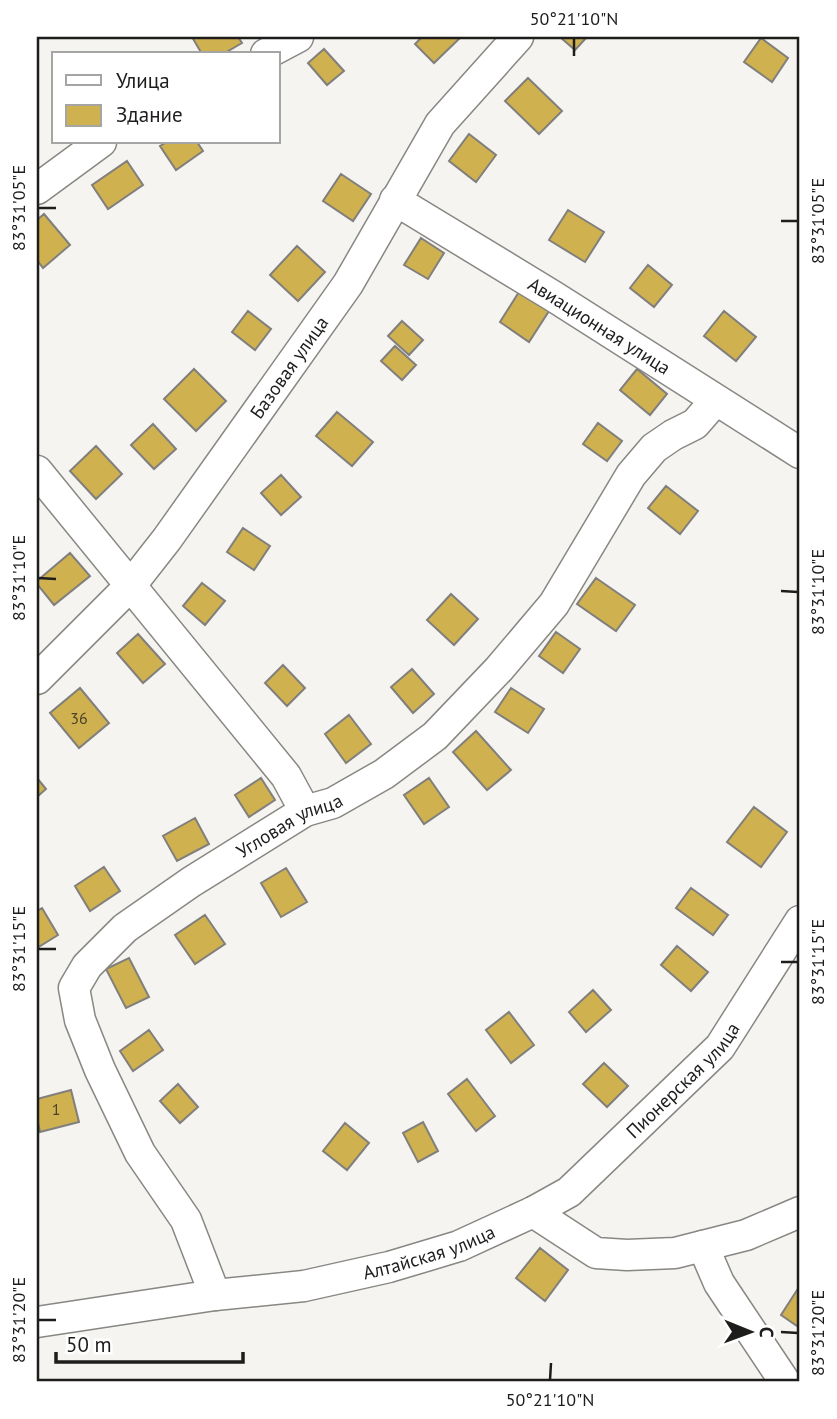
<svg xmlns="http://www.w3.org/2000/svg" width="837" height="1419" font-family="'PT Sans',sans-serif">
  <style>
    .building { fill: #d0b150; stroke: #817f7c; stroke-width: 2 }
    .lines { fill: none; stroke-linecap: round; stroke-linejoin: round }
    .minor-casing { stroke: #888783; stroke-width: 33 }
    .minor { stroke: #fff; stroke-width: 30 }
    .ticks { fill: none; stroke: #1e1d1c; stroke-width: 2.5 }
    .labels { text-anchor: middle; stroke-width: 5; stroke-linejoin: round; paint-order: stroke }
    .number-label { font-size: 16px; fill: #4a4229 }
    .street-label { font-size: 19px; fill: #1e1d1c; stroke: #fff }
    .neatline { fill: none; stroke: #1e1d1c; stroke-width: 2.5 }
    .ticks-label { font-size: 18px; text-anchor: middle; fill: #1e1d1c }
  </style>
  <rect width="100%" height="100%" fill="#f5f4f0"/>
  <path class="building" d="M192,37H238L242,43L223,54H202Z
    M422,37H461L434,63L415,44Z
    M560,37H587L575,50Z
    M761,38L788,58L772,82L744,62Z
    M324,49L344,71L327,85L308,63Z
    M528,78L562,111L539,134L505,101Z
    M469,134L496,155L476,182L449,161Z
    M167,142H197L203,151L176,170L160,146Z
    M127,161L143,185L108,209L92,185Z
    M341,174L371,194L353,221L323,201Z
    M568,210L604,232L585,262L549,240Z
    M44,214L70,245L43,268L37,260V220Z
    M421,238L444,253L428,279L404,265Z
    M297,246L325,272L298,301L270,275Z
    M648,265L672,285L654,307L630,288Z
    M519,292L549,311L529,342L500,322Z
    M248,311L271,329L255,350L232,332Z
    M724,311L756,337L736,361L704,336Z
    M402,321L423,340L409,355L388,336Z
    M395,346L416,365L402,380L381,361Z
    M194,369L226,401L196,431L164,399Z
    M637,369L667,394L650,415L620,390Z
    M337,412L373,442L352,466L316,436Z
    M598,423L622,441L607,461L583,444Z
    M153,424L176,449L154,469L131,445Z
    M96,446L122,474L96,499L70,471Z
    M281,475L301,497L281,515L261,493Z
    M666,486L698,511L680,534L648,508Z
    M243,528L270,546L254,570L227,552Z
    M70,553L90,576L54,605L37,584V581Z
    M596,578L635,605L616,631L577,604Z
    M202,583L225,601L205,625L183,606Z
    M451,594L478,619L454,645L427,620Z
    M556,632L580,649L563,673L539,656Z
    M138,634L165,664L143,683L117,653Z
    M283,665L305,688L287,706L265,683Z
    M412,669L434,694L413,713L391,687Z
    M80,688L109,723L79,748L50,713Z
    M511,688L544,709L528,733L495,712Z
    M349,715L371,744L346,763L325,734Z
    M476,731L511,770L487,790L453,752Z
    M37,778L46,789L37,797Z
    M261,778L275,800L249,817L235,795Z
    M429,778L449,807L424,824L404,795Z
    M754,807L787,832L761,867L727,842Z
    M195,818L209,844L177,861L163,836Z
    M104,867L120,891L90,911L75,886Z
    M286,868L307,902L281,917L261,883Z
    M691,888L728,915L713,935L676,908Z
    M42,908L58,935L37,948V911Z
    M205,915L225,944L195,964L175,935Z
    M677,946L708,972L691,991L661,965Z
    M129,958L149,997L126,1008L106,969Z
    M593,990L611,1010L586,1032L569,1012Z
    M509,1012L534,1045L511,1063L486,1030Z
    M149,1030L163,1050L133,1071L120,1051Z
    M604,1063L628,1086L607,1107L583,1084Z
    M467,1079L495,1116L476,1131L448,1094Z
    M178,1084L198,1107L180,1123L160,1101Z
    M71,1090L79,1122L40,1132L37,1118V1099Z
    M423,1122L438,1151L418,1162L403,1133Z
    M345,1123L369,1143L347,1170L323,1151Z
    M540,1248L568,1270L545,1301L516,1278Z
    M799,1287L800,1288V1328L781,1315Z"/>
  <g class="lines">
    <g class="minor-casing">
      <g id="minor">
        <path d="M266,54L298,37"/>
        <path d="M37,189L101,142"/>
        <path id="s1" d="M395,200L553,296L800,453"/>
        <path d="M37,471L286,776L305,811"/>
        <path id="s2" d="M37,679L131,585L167,539L348,284L440,124L518,37"/>
        <path d="M533,1212L596,1253L627,1255L675,1253L746,1235L800,1212"/>
        <path d="M703,1246L719,1283L785,1382"/>
        <path id="s3" d="M215,1295L186,1220L140,1153L100,1070L80,1020L74,988L87,966L125,928L191,882L305,811L333,803L384,774L435,736L499,669L554,604L631,475L654,448L673,435L695,424L715,401"/>
        <path id="s4" d="M37,1322L215,1295L304,1286L389,1267L459,1246L533,1212L569,1192L720,1047L800,921"/>
      </g>
    </g>
    <use href="#minor" class="minor"/>
  </g>
  <path class="ticks" d="M574,56V38M38,208H56M781,221H798M38,578L56,579M781,591L798,592M38,949H56M781,962H798M38,1320H56M781,1332L798,1333M550,1380L551,1363"/>
  <g class="labels">
    <g class="number-label">
      <text x="79" y="724">36</text>
      <text x="56" y="1115">1</text>
    </g>
    <g class="street-label">
      <text dy="7" stroke="none"><textPath href="#s1" startOffset="240">Авиационная улица</textPath></text>
      <text dy="7" stroke="none"><textPath href="#s2" startOffset="402">Базовая улица</textPath></text>
      <text dy="7" stroke="none"><textPath href="#s3" startOffset="614">Угловая улица</textPath></text>
      <text dy="7" stroke="none"><textPath href="#s4" startOffset="712">Пионерская улица</textPath></text>
      <text dy="7" stroke="none"><textPath href="#s4" startOffset="399">Алтайская улица</textPath></text>
    </g>
  </g>
  <rect width="837" height="1419" fill="none" stroke="#ffffff" stroke-width="77"/>
  <rect x="52" y="52" width="228" height="91" fill="#ffffff" stroke="#a5a5a4" stroke-width="2"/>
  <rect x="66" y="75" width="35" height="10" fill="#ffffff" stroke="#a5a5a4" stroke-width="2"/>
  <text x="116" y="88" font-size="21" fill="#1e1d1c">Улица</text>
  <rect x="66" y="105" width="35" height="21" fill="#d0b150" stroke="#a5a5a4" stroke-width="2"/>
  <text x="116" y="122" font-size="21" fill="#1e1d1c">Здание</text>
  <g transform="translate(750 1332) rotate(91)" stroke="#ffffff" stroke-width="5" paint-order="stroke">
  <path d="M0-5L12 26L0 18L-12 26Z" fill="#1e1d1c"/>
  <text y="-10" font-size="19" font-weight="bold" text-anchor="middle" fill="#1e1d1c">С</text>
  </g>
  <path d="M56 1352v10h187v-10" fill="none" stroke="#1e1d1c" stroke-width="3.5"/>
  <text x="66" y="1352" font-size="21" fill="#1e1d1c" stroke="#ffffff" stroke-width="5" paint-order="stroke">50 m</text>
  <rect x="38" y="38" width="760" height="1342" class="neatline"/>
  <g class="ticks-label">
    <text x="574" y="25">50°21'10"N</text>
    <text transform="translate(19 208) rotate(-90)" y="6">83°31'05"E</text>
    <text transform="translate(818 221) rotate(-90)" y="6">83°31'05"E</text>
    <text transform="translate(19 578) rotate(-90)" y="6">83°31'10"E</text>
    <text transform="translate(818 592) rotate(-90)" y="6">83°31'10"E</text>
    <text transform="translate(19 949) rotate(-90)" y="6">83°31'15"E</text>
    <text transform="translate(818 962) rotate(-90)" y="6">83°31'15"E</text>
    <text transform="translate(19 1320) rotate(-90)" y="6">83°31'20"E</text>
    <text transform="translate(818 1333) rotate(-90)" y="6">83°31'20"E</text>
    <text x="550" y="1406">50°21'10"N</text>
  </g>
</svg>
